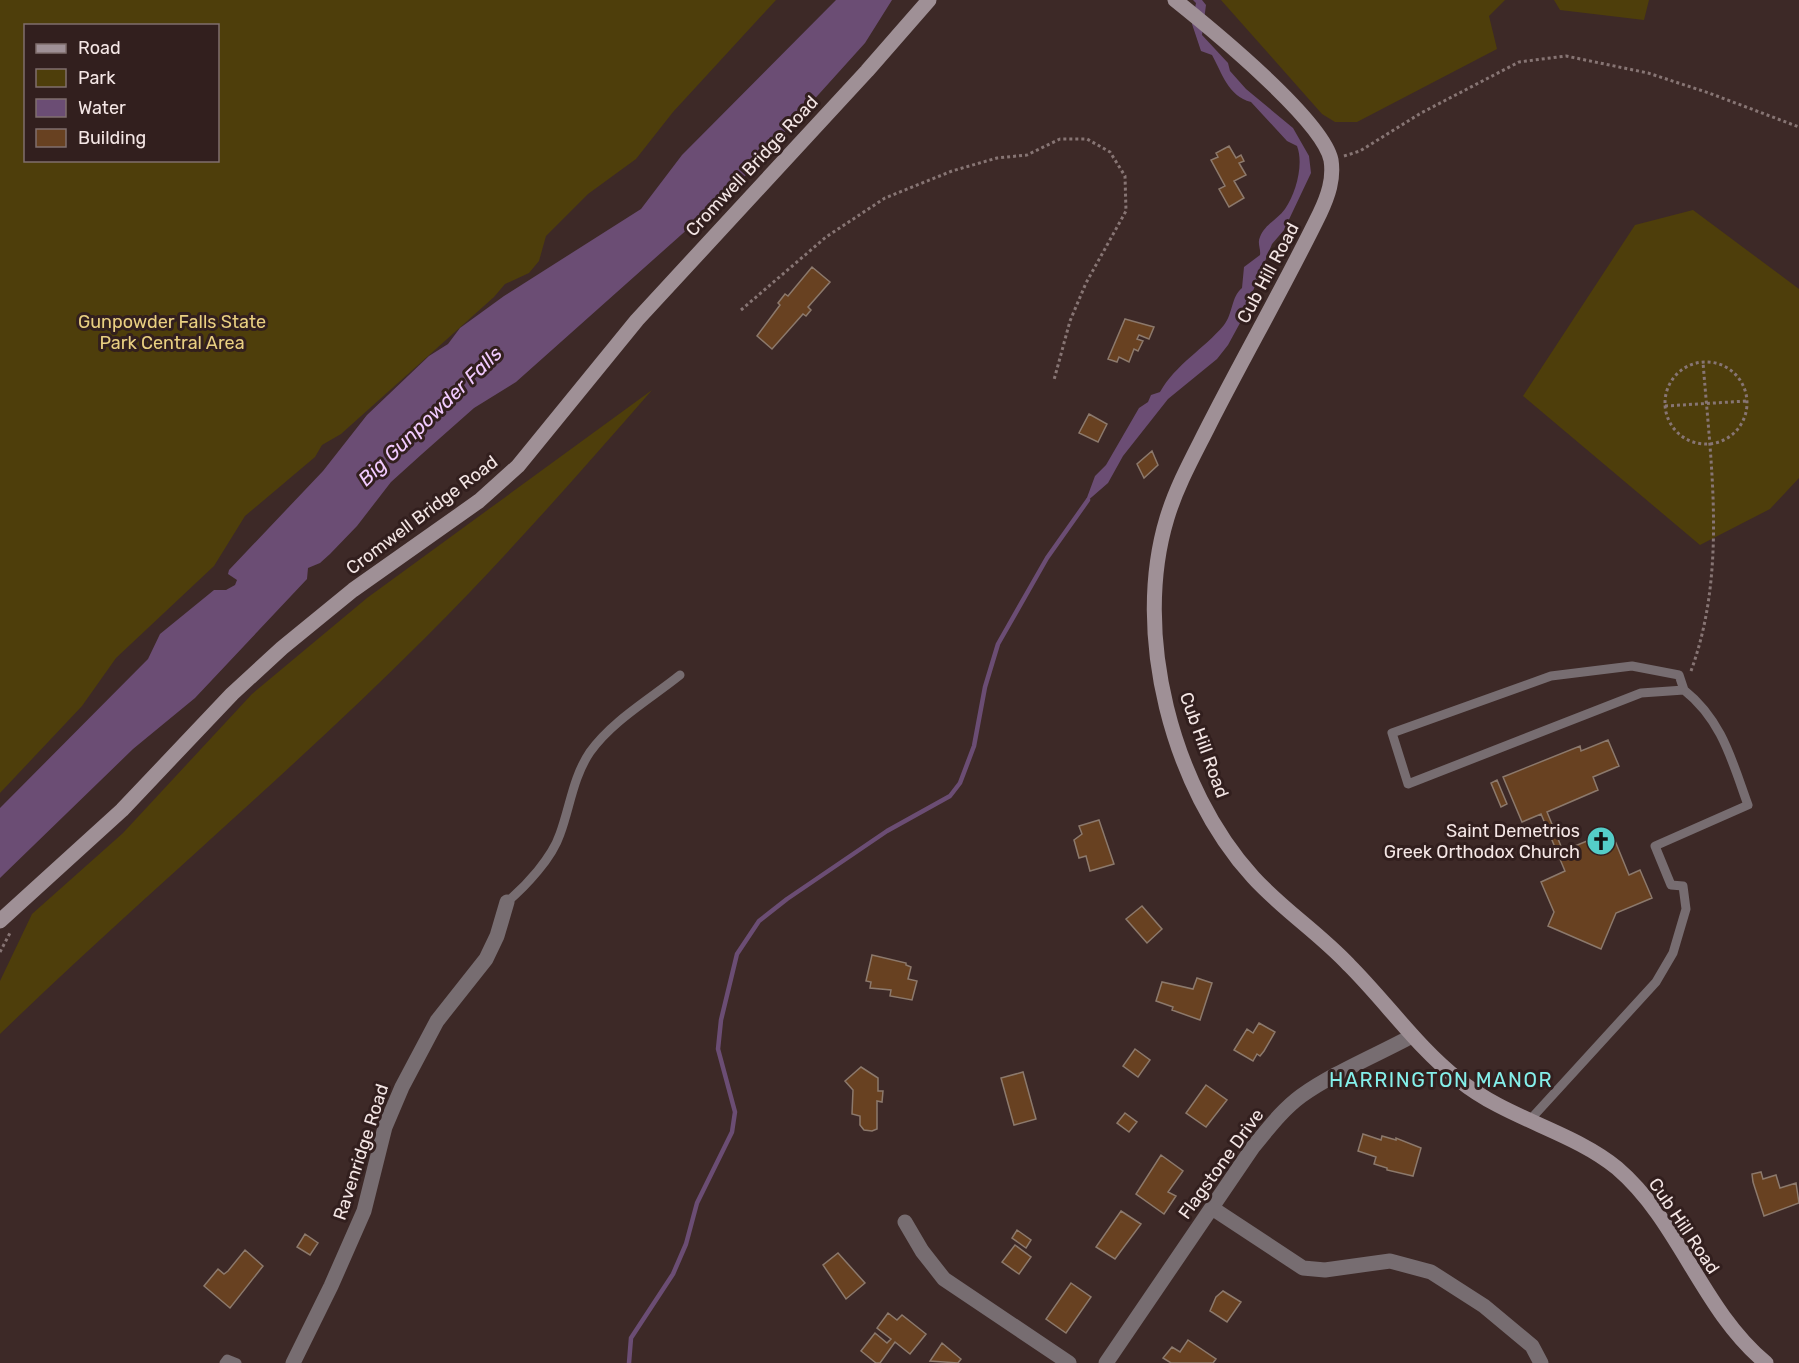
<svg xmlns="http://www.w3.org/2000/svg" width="1799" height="1363" font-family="Rubik,sans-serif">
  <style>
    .green { fill: #4e3e0b; fill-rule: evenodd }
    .water { fill: #6b4d74 }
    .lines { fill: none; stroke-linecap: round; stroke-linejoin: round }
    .stream { stroke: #6b4d74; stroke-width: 4.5 }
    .building { fill: #684121; stroke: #8c796c; stroke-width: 1.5 }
    .path { stroke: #877574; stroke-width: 3; stroke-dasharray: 3 3; stroke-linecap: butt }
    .lane { stroke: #776d71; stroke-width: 9 }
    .street { stroke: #776d71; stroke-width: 15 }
    .secondary { stroke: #9f9096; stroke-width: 15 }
    .labels { text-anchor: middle; stroke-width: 6; stroke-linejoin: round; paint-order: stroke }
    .street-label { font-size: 18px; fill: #f4e6e5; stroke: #321f1e }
    .park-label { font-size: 18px; fill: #e9cf81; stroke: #321f1e }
    .poi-label { font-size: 18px; fill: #f4e6e5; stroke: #321f1e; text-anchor: end }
    .water-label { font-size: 20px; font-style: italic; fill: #f2cbff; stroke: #321f1e }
    .neighbourhood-label { font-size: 20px; letter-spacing: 1.5px; fill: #84efea; stroke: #321f1e }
  </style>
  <rect width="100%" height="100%" fill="#3d2927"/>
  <path class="green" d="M0,0H776L673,112L636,159L588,194L546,236L539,261L529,273L505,284L494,297L341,434L322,445L315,457L245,516L214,566L116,658L82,706L0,793ZM26,26H218V160H26Z
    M1221,0H1505L1489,16L1497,49L1357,122H1335L1322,114Z
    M1554,0H1649L1644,20L1560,10Z
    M1693,210L1799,289V478L1770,509L1700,545L1523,396L1635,225Z
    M652,390C578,475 504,559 425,638C288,775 139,899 0,1034V981L32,914L123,833L252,694L367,598Z"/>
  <path class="water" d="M836,0H892L865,43L736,186L516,382L474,408L422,454L391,482L357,526L330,554L320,563L308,568L307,579L195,698L133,749L0,878V808L148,659L160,634L214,590H226L235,585L237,580L228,574L229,570L323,471L367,415L429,356L448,344L460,328L504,296L641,209L682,155Z
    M1193,0H1202L1206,5L1202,35L1228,63L1230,71L1246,89L1293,128L1309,156L1311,173L1284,230L1272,244L1240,323L1228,345L1217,359L1168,399L1123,456L1108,483L1085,503L1095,476L1106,465L1139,408L1148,402L1151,395L1160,392C1176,364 1204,349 1224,325C1233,314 1231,297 1242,288L1244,267L1260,255C1261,249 1257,243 1260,237C1265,224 1277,220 1285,209C1296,193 1304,164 1297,146L1287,141L1251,102C1228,96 1222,73 1212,55L1201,51L1192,24L1196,3Z"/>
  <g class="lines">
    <path class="stream" d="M629,1363L631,1338L673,1274L686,1244L697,1203L732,1132L735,1112L718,1049L721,1020L737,954L759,921L787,899L887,831L950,796L960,783L974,746L985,687L998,644L1047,558L1088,500"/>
  </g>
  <path class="building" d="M1229,146L1236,158L1241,155L1244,161L1239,163L1246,175L1234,181L1244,198L1229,207L1219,189L1225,186L1211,160L1218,157L1216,153Z
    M812,267L830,282L808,307L811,310L806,316L803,314L772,349L757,336L780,305L778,303L785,294L788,296Z
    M1125,319L1154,327L1149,339L1139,335L1137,339L1143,341L1138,351L1134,349L1129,362L1119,357L1117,362L1108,359Z
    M1089,414L1107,424L1098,442L1079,433Z
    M1152,451L1158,465L1144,478L1137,464Z
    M1608,740L1619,766L1593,777L1598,790L1547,812L1563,851L1611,831L1629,875L1640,870L1652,898L1616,913L1601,949L1548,926L1554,912L1541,882L1565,871L1541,814L1522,822L1503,777L1580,746L1581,751Z
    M1497,780L1507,804L1501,807L1491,783Z
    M1099,820L1114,864L1090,871L1086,856L1079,858L1074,840L1082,834L1079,826Z
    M1142,906L1162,929L1147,943L1126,919Z
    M872,955L906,963V965L911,967L908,979L917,981L912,1000L890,996L891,990L870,988L871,982L866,981Z
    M1197,978L1212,983L1200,1020L1172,1010L1173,1007L1156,1001L1162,982L1193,989Z
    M1259,1023L1275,1032L1264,1051L1260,1056L1257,1054L1253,1061L1234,1050L1247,1029L1253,1033Z
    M1135,1049L1150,1060L1138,1077L1123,1066Z
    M861,1067L878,1078V1091H883L882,1102L877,1101V1129L872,1131L864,1130L860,1125V1116L852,1114L853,1090L845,1081Z
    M1023,1072L1036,1119L1014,1125L1001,1078Z
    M1206,1085L1227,1100L1206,1127L1186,1113Z
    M1125,1113L1137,1122L1129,1132L1117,1123Z
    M1363,1134L1381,1140L1382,1136L1396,1140V1138L1421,1148L1413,1176L1387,1170V1168L1374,1164L1376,1157L1358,1151Z
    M1161,1155L1183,1171L1168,1192L1176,1196L1164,1214L1136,1194Z
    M1761,1172L1763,1179L1776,1175L1780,1188L1796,1183L1799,1203L1764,1216L1753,1182L1752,1174Z
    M1121,1211L1141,1224L1115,1259L1096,1247Z
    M1017,1230L1031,1240L1026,1248L1012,1238Z
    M305,1234L318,1243L310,1255L297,1247Z
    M1015,1245L1031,1257L1019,1274L1002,1262Z
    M245,1250L263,1266L230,1308L204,1286L218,1269L224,1274L228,1271Z
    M838,1253L865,1283L846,1299L823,1265Z
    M1071,1283L1091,1297L1066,1333L1046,1319Z
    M1223,1291L1241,1302L1227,1322L1210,1311L1216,1297Z
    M888,1313L897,1320L902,1315L926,1334L910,1354L895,1342L880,1363H876L861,1351L875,1333L887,1343L891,1339L877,1328Z
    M1188,1340L1216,1359L1213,1363H1171L1163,1358L1172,1347L1180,1352Z
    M942,1343L961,1359L958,1363L930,1361Z"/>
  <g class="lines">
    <path class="path" d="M1344,156L1360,151L1421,113L1519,62L1566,56L1648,73L1709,93L1799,127
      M741,310L826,237L885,198L952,171L997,158L1027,155L1060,139H1087L1110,152L1125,176L1126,211L1086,283L1070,321L1054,380
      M1665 403a41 41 0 1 1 82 0a41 41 0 1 1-82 0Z
      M1665,406L1747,401
      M1691,671C1727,572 1711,466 1703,362
      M0,952L10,933"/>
    <path class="lane" d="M507,902C526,886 552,858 560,834C570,807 573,777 590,752C612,721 650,699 680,675
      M1528,1122L1656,982L1673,953L1686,909L1683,886L1671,885L1655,846L1748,805C1732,761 1722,720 1684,690L1641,693L1408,784L1392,733L1551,676L1632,666L1679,675L1684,690
      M224,1363L227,1359L237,1363"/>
    <path class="street" d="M1212,1208L1303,1268L1325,1270L1390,1261L1431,1272L1484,1306L1532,1346L1541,1363
      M905,1222L922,1251L944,1279L1069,1363
      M293,1363L331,1286L364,1211L385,1127L402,1087L437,1021L486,959L497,936L507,902
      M1106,1363L1253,1147C1268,1129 1282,1110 1301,1096C1335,1072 1375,1056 1412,1036"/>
    <path class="secondary" d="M1175,0C1210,28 1323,120 1331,160C1334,179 1328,196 1320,213C1285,285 1245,354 1209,425C1194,455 1177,485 1167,518C1132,633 1172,788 1253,877C1282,909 1319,933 1349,965C1387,1003 1417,1047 1459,1080C1507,1119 1572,1131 1617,1168C1680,1222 1701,1309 1766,1363
      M0,921L122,810L232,694L282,648L353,590L479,501L518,466L637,320L867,71L929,0"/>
  </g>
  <defs>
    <g id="church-disc" transform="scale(1.5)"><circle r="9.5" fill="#54cdc8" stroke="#321f1e"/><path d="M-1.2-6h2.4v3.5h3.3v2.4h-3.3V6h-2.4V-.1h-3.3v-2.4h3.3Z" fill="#111"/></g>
  </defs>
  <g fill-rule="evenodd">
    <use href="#church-disc" x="1601" y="841"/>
  </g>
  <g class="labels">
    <g class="street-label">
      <text transform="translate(752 166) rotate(-47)" y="6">Cromwell Bridge Road</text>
      <text transform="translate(1268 273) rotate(-62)" y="6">Cub Hill Road</text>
      <text transform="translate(422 515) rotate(-37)" y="6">Cromwell Bridge Road</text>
      <text transform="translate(1204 745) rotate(70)" y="6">Cub Hill Road</text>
      <text transform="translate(361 1152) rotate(-72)" y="6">Ravenridge Road</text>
      <text transform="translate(1221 1164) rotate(-54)" y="6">Flagstone Drive</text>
      <text transform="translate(1684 1226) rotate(56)" y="6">Cub Hill Road</text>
    </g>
    <g class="park-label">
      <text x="172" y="328">Gunpowder Falls State<tspan x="172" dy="21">Park Central Area</tspan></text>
    </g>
    <g class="poi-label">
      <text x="1580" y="837">Saint Demetrios<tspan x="1580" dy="21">Greek Orthodox Church</tspan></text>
    </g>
    <g class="water-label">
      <text transform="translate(430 416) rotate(-44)" y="7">Big Gunpowder Falls</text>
    </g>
    <g class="neighbourhood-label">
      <text x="1441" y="1087">HARRINGTON MANOR</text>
    </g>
  </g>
  <rect x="24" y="24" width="195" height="138" fill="#321f1e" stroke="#806f6e" stroke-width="1.5"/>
  <rect x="36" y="44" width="30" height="9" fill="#9f9096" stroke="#806f6e" stroke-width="1.5"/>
  <text x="78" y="54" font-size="18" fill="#f4e6e5">Road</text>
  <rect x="36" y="69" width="30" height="18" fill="#4e3e0b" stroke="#806f6e" stroke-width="1.5"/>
  <text x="78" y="84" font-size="18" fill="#f4e6e5">Park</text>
  <rect x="36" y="99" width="30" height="18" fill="#6b4d74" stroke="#806f6e" stroke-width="1.5"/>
  <text x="78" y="114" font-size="18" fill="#f4e6e5">Water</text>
  <rect x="36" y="129" width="30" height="18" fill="#684121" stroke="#806f6e" stroke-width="1.5"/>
  <text x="78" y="144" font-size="18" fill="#f4e6e5">Building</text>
</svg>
